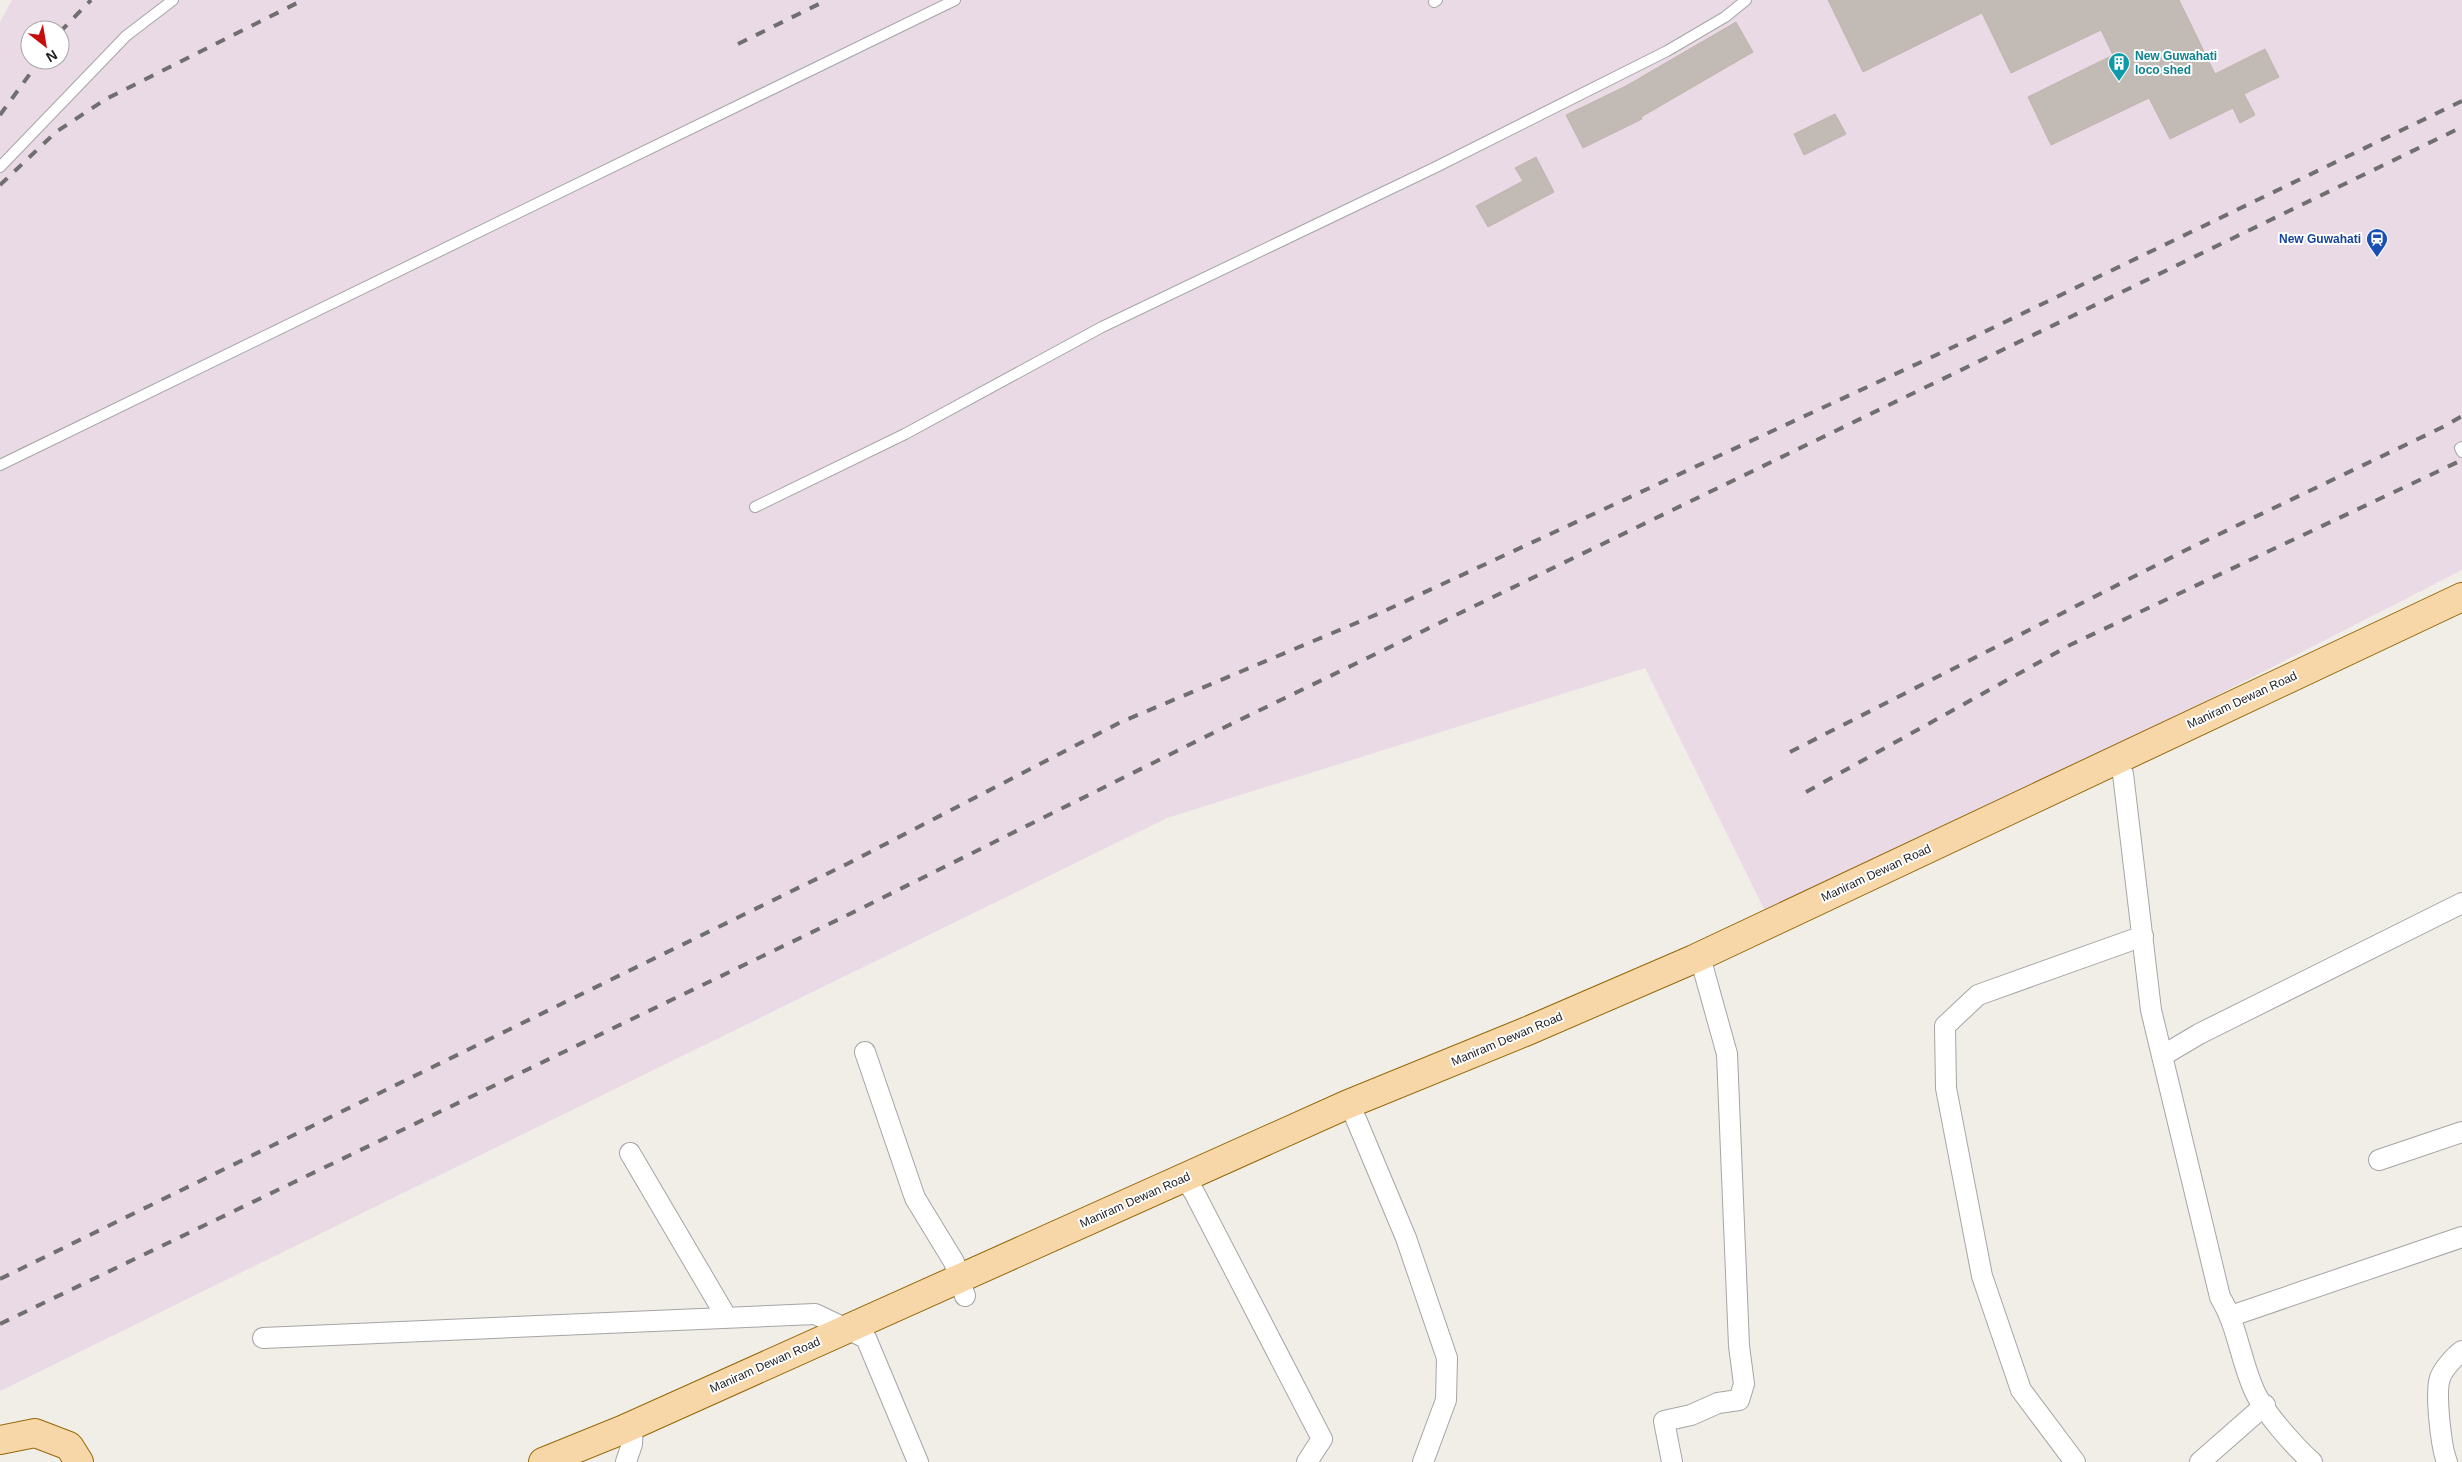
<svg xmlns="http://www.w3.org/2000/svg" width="2462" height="1462" font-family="Helvetica,sans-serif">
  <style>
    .industrial { fill: #e9dae6; fill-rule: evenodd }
    .building { fill: #c1bab5; stroke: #c2b5ab }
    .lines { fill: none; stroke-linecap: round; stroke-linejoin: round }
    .service-casing { stroke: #a5a5a5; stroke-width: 12 }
    .minor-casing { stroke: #a5a5a5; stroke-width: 22 }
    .primary-casing { stroke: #956909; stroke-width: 30 }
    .service { stroke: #fff; stroke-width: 10 }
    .minor { stroke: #fff; stroke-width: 20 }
    .primary { stroke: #f7d6a7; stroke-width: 28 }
    .rail { stroke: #6f6f6f; stroke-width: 4; stroke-dasharray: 10 10; stroke-linecap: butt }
    .labels { text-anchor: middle; stroke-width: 4; stroke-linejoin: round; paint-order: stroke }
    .culture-label { font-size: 12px; font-weight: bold; fill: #0d838f; stroke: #fff; text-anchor: start }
    .transit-label { font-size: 12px; font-weight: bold; fill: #164399; stroke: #fff; text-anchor: end }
    .street-label { font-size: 12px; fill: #212121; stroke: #fff }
  </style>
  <rect width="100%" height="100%" fill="#f1eee8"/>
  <path class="industrial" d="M12,0H2462V570L1771,923L1645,668L1167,818L0,1391V22ZM30,30H60V60H30Z"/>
  <path class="building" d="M1828,0H2179L2215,74L2265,49L2279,77L2244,94L2255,115L2240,123L2233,108L2170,139L2149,98L2051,145L2028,97L2113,55L2101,30L2011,73L1982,13L1863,72Z
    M1736,22L1753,52L1641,117L1642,119L1583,148L1566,115L1626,86Z
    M1835,114L1846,134L1804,155L1794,134Z
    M1536,157L1554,192L1488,227L1476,206L1523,181L1515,168Z"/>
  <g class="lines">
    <g class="service-casing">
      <path id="service" d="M1434,2L1437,0
        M0,167L126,36L173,0
        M2462,447L2460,448L2462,452
        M0,465L955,0
        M755,507L905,434L1102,327L1436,167L1667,51L1725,17L1746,0"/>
    </g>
    <g class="minor-casing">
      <path id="minor" d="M2113,760L2123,774L2151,1010L2220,1297C2238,1327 2240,1359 2254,1390C2263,1411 2295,1447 2312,1462
        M865,1052L915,1198L954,1262L965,1296
        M2162,1056L2199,1034L2462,903
        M1356,1119L1406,1238L1447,1358L1446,1400L1423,1462
        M630,1153L727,1318
        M2379,1160L2462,1132
        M1184,1178L1194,1192L1322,1439L1307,1462
        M2231,1316L2462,1237
        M263,1338L815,1314L866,1338L918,1462
        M626,1462L632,1444L633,1425
        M1672,1462L1664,1421L1691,1415L1718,1403L1739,1400L1744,1384L1739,1346L1727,1054L1700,957
        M2075,1462L2021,1390L1982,1276L1946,1088L1945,1026L1978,995L2143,936
        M2200,1462L2265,1405
        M2447,1462C2441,1447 2435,1393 2440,1378C2443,1369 2455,1356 2462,1351"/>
    </g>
    <g class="primary-casing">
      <path id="primary" d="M0,1440L35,1433L69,1446L79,1462
        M543,1462L622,1430L1346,1105L1525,1032L1694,959L2462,597"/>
    </g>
    <use href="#service" class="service"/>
    <use href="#minor" class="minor"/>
    <use href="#primary" class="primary"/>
    <path class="rail" d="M60,32L91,0
      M738,44L827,0
      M0,115L40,60
      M0,185L56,132L106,99L303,0
      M1790,752L2186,550L2445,426L2462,416
      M1806,792L2070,645L2462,460
      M0,1279L847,864L1121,722L1380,613L1947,350L2462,101
      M0,1324L858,910L1221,729L2462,127"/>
  </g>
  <defs>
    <g id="building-pin" transform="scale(1.125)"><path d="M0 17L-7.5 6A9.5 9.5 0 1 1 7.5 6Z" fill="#0f9aa8" stroke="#fff"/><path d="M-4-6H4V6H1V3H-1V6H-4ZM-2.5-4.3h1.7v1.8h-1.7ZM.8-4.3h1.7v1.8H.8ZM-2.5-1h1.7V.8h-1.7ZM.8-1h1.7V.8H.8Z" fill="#fff"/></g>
    <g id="station-pin" transform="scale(1.125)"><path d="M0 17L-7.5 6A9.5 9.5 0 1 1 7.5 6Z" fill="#1a4fb4" stroke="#fff"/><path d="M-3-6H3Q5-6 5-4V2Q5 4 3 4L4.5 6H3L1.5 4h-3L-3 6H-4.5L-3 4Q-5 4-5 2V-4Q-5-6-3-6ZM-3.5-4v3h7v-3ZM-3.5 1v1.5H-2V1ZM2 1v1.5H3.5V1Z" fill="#fff"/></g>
  </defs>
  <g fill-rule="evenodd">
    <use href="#building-pin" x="2119" y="63"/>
    <use href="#station-pin" x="2377" y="239"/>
  </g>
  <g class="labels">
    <g class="culture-label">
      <text x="2135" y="60">New Guwahati<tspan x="2135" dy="14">loco shed</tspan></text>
    </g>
    <g class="transit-label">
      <text x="2361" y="243">New Guwahati</text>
    </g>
    <g class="street-label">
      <text transform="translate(2242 700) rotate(-25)" y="4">Maniram Dewan Road</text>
      <text transform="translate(1876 873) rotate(-25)" y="4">Maniram Dewan Road</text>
      <text transform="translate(1507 1039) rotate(-23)" y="4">Maniram Dewan Road</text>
      <text transform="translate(1135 1200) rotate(-24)" y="4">Maniram Dewan Road</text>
      <text transform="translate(765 1365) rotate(-24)" y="4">Maniram Dewan Road</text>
    </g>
  </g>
  <g transform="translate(45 45) rotate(149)"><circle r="24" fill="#ffffff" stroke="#a6a6a6"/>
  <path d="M0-4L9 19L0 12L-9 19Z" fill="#c60f0c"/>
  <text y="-8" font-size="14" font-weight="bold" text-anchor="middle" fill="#212121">N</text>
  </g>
</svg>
